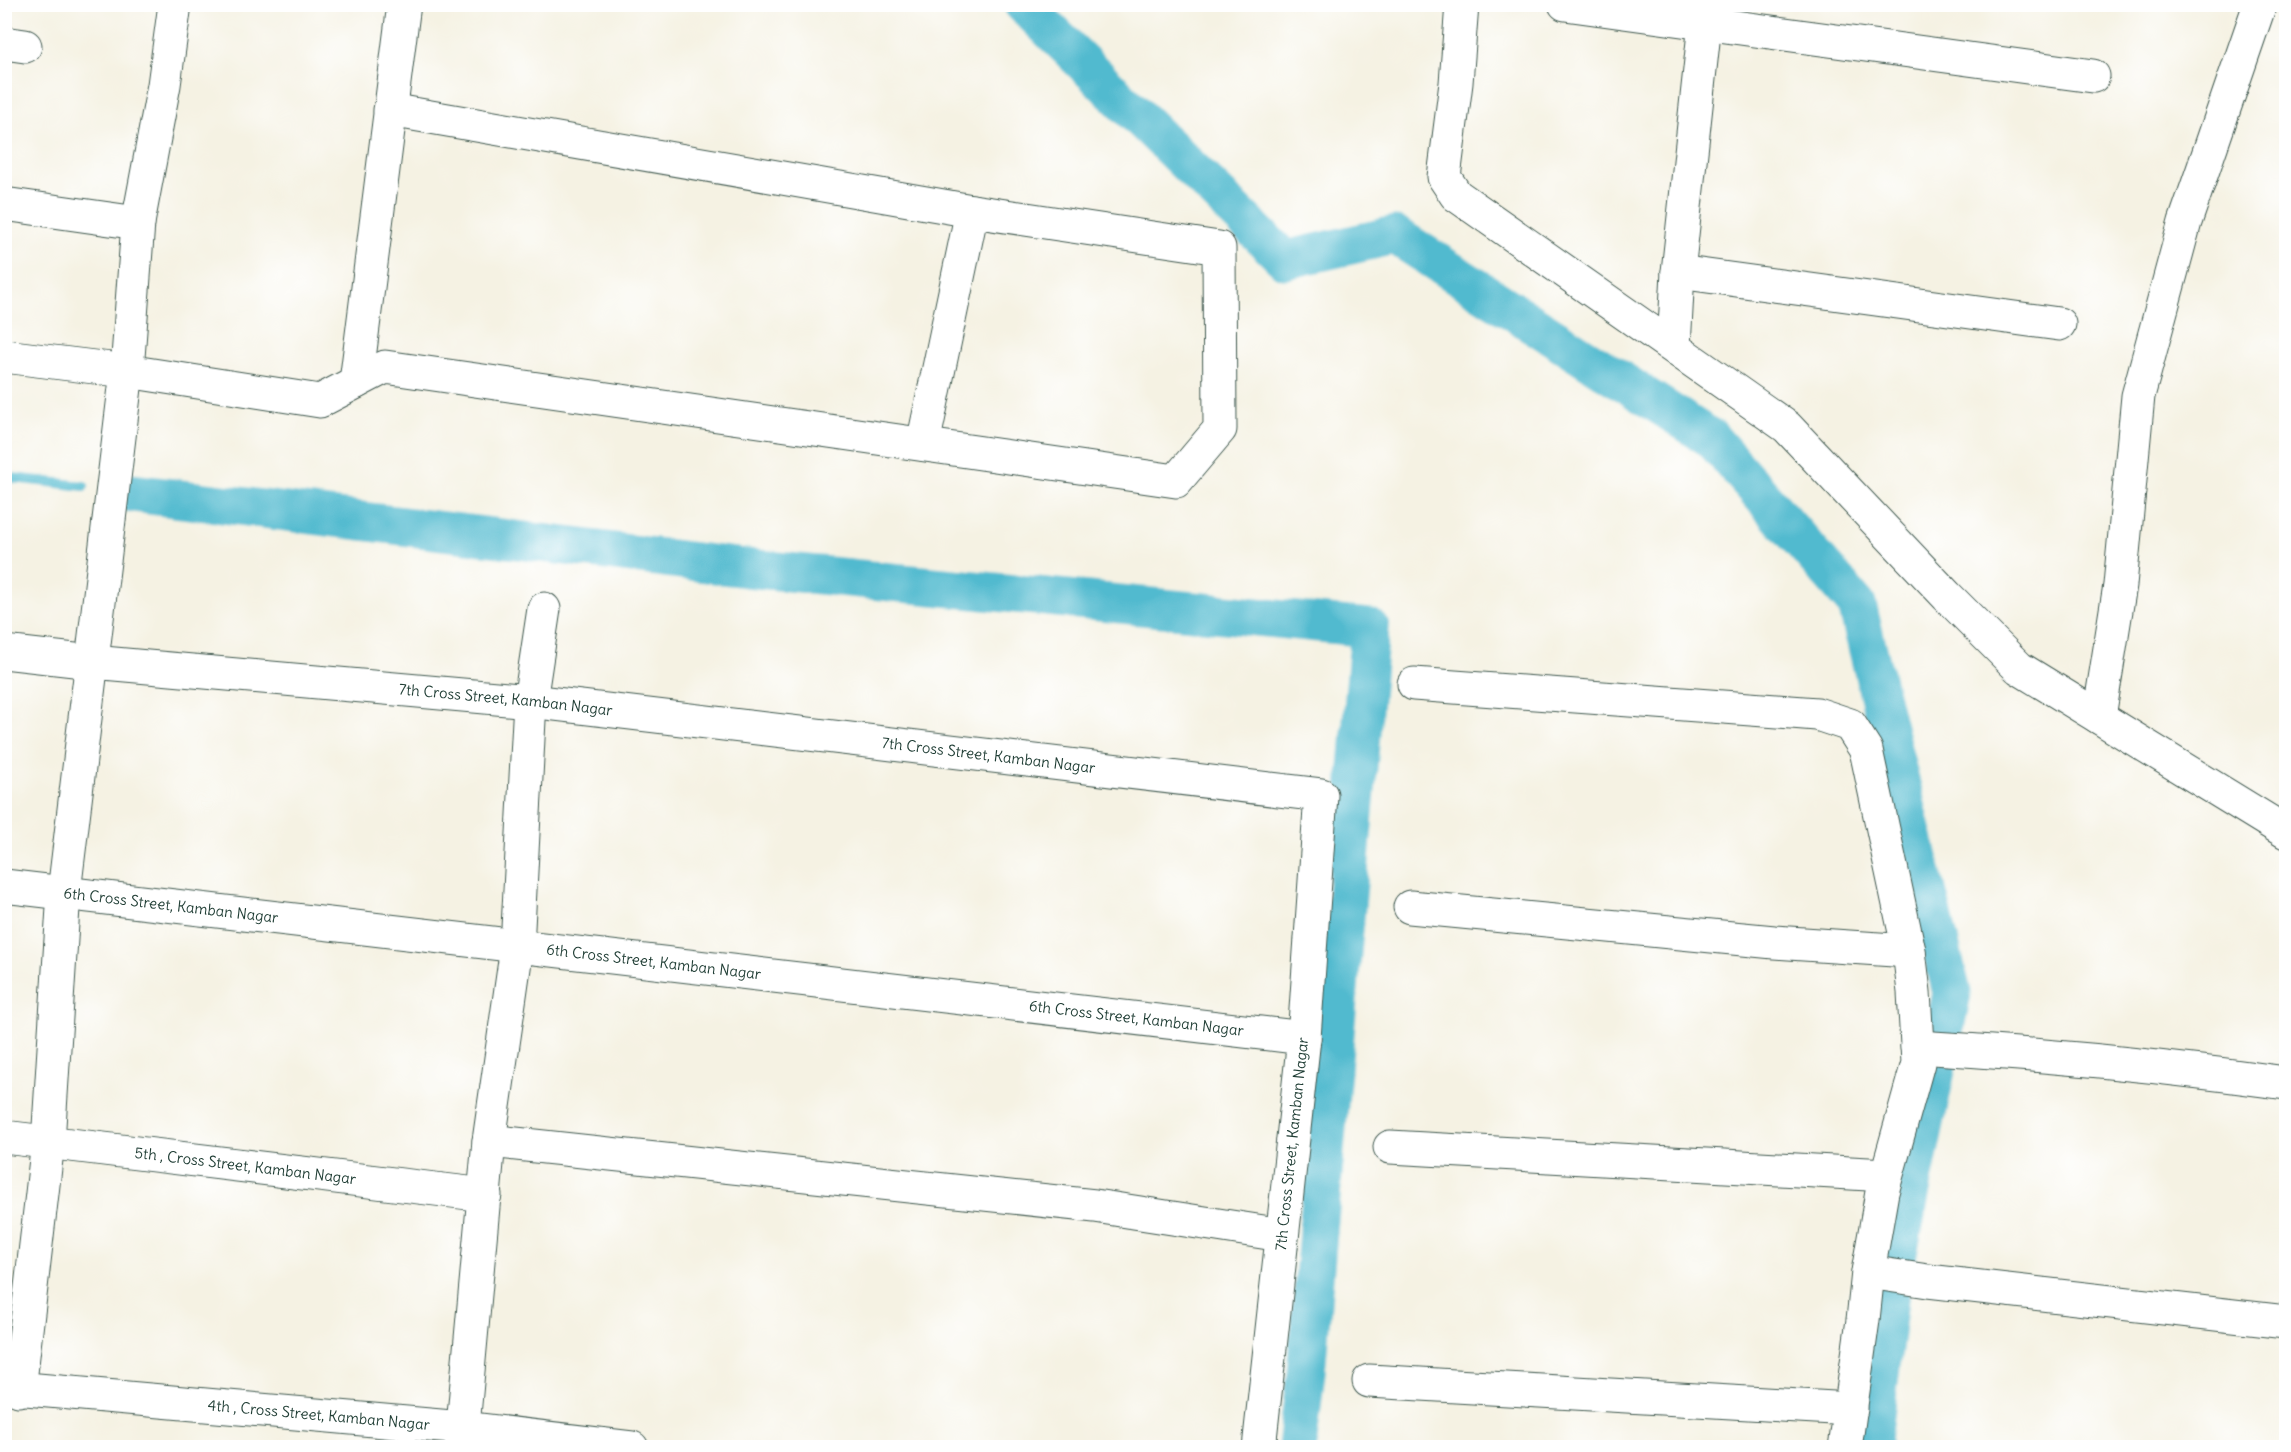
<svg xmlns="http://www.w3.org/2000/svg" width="2291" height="1452" font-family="Delius,sans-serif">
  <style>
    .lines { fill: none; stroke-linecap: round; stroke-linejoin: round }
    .stream { stroke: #51bacf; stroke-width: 10 }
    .canal { stroke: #51bacf; stroke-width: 39 }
    .minor-casing { stroke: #3f584e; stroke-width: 35 }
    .minor { stroke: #fff; stroke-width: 33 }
    .labels { text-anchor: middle; stroke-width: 4.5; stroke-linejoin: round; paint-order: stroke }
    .street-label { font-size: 15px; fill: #1f3d34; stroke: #fff }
  </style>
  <rect width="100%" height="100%" fill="#fff"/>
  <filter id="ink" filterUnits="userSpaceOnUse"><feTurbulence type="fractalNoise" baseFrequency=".0167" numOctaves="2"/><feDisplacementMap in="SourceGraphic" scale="12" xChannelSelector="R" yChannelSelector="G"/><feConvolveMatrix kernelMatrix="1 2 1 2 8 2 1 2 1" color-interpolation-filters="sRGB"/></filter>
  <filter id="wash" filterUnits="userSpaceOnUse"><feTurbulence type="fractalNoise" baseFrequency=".008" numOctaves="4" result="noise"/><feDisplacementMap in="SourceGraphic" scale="24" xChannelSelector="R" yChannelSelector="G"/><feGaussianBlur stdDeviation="1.35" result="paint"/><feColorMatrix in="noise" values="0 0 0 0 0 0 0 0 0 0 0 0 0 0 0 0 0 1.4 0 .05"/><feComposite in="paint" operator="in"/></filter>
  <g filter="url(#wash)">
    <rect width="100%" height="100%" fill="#f5f2e3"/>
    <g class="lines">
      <path class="stream" d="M4,477L84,486"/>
      <path class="canal" d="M1023,4L1285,260L1395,235L1712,439L1857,605L1952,993L1890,1291L1871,1448
        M132,493L746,568L1370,628L1306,1372L1297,1448"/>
    </g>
  </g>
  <g filter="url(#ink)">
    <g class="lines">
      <g class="minor-casing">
        <g id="minor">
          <path d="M1462,4L1456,83L1444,177L1456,195L1787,427L1947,596L2019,668L2286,832"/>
          <path d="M1565,4L2093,76"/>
          <path d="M4,43L25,46"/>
          <path d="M4,204L138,223"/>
          <path d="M1678,272L2059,324"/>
          <path d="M1674,347L1678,272L1705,23"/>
          <path d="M4,356L127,371L320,401L385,367L1176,481L1220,429L1219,248L972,211L390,110"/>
          <path d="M356,382L404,4"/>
          <path d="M923,444L972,211"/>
          <path id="s1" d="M4,652L92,662L530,701L1321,795L1304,1038L1259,1448"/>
          <path d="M1414,684L1817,714L1850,725L1866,750L1909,951L1914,992L1918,1063L1882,1192L1868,1272L1863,1320L1845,1448"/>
          <path d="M2099,717L2120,585L2138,396L2185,222L2260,4"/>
          <path id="s2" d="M4,886L1304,1038"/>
          <path d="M1410,907L1774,942L1909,951"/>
          <path d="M1917,1047C2041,1054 2164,1066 2286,1083"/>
          <path id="s3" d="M4,1137L485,1195"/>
          <path d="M489,1141L1095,1206L1282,1235"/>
          <path d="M1390,1147L1886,1175"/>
          <path d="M1868,1272L1928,1281L2286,1322"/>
          <path d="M1369,1381L1851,1409"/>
          <path id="s4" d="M4,1387L463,1428L632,1448"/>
          <path d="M19,1390L48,1142L64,892L127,371L138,223L164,85L175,4"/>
          <path d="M461,1448L489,1141L517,947L530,701L544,609"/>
        </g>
      </g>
      <use href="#minor" class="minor"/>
    </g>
  </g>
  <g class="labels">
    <g class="street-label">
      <text dy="5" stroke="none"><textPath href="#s1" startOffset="504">7th Cross Street, Kamban Nagar</textPath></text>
      <text dy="5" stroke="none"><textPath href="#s1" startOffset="990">7th Cross Street, Kamban Nagar</textPath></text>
      <text dy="5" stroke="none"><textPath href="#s2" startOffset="168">6th Cross Street, Kamban Nagar</textPath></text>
      <text dy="5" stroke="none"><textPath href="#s2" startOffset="654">6th Cross Street, Kamban Nagar</textPath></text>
      <text dy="5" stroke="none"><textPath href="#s2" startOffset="1140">6th Cross Street, Kamban Nagar</textPath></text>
      <text transform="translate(1292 1144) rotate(-84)" y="5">7th Cross Street, Kamban Nagar</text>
      <text dy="5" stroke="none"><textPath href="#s3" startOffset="243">5th , Cross Street, Kamban Nagar</textPath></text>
      <text dy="5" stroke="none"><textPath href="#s4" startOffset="316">4th , Cross Street, Kamban Nagar</textPath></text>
    </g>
  </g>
  <rect width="2291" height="1452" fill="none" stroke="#fff" stroke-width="24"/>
</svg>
